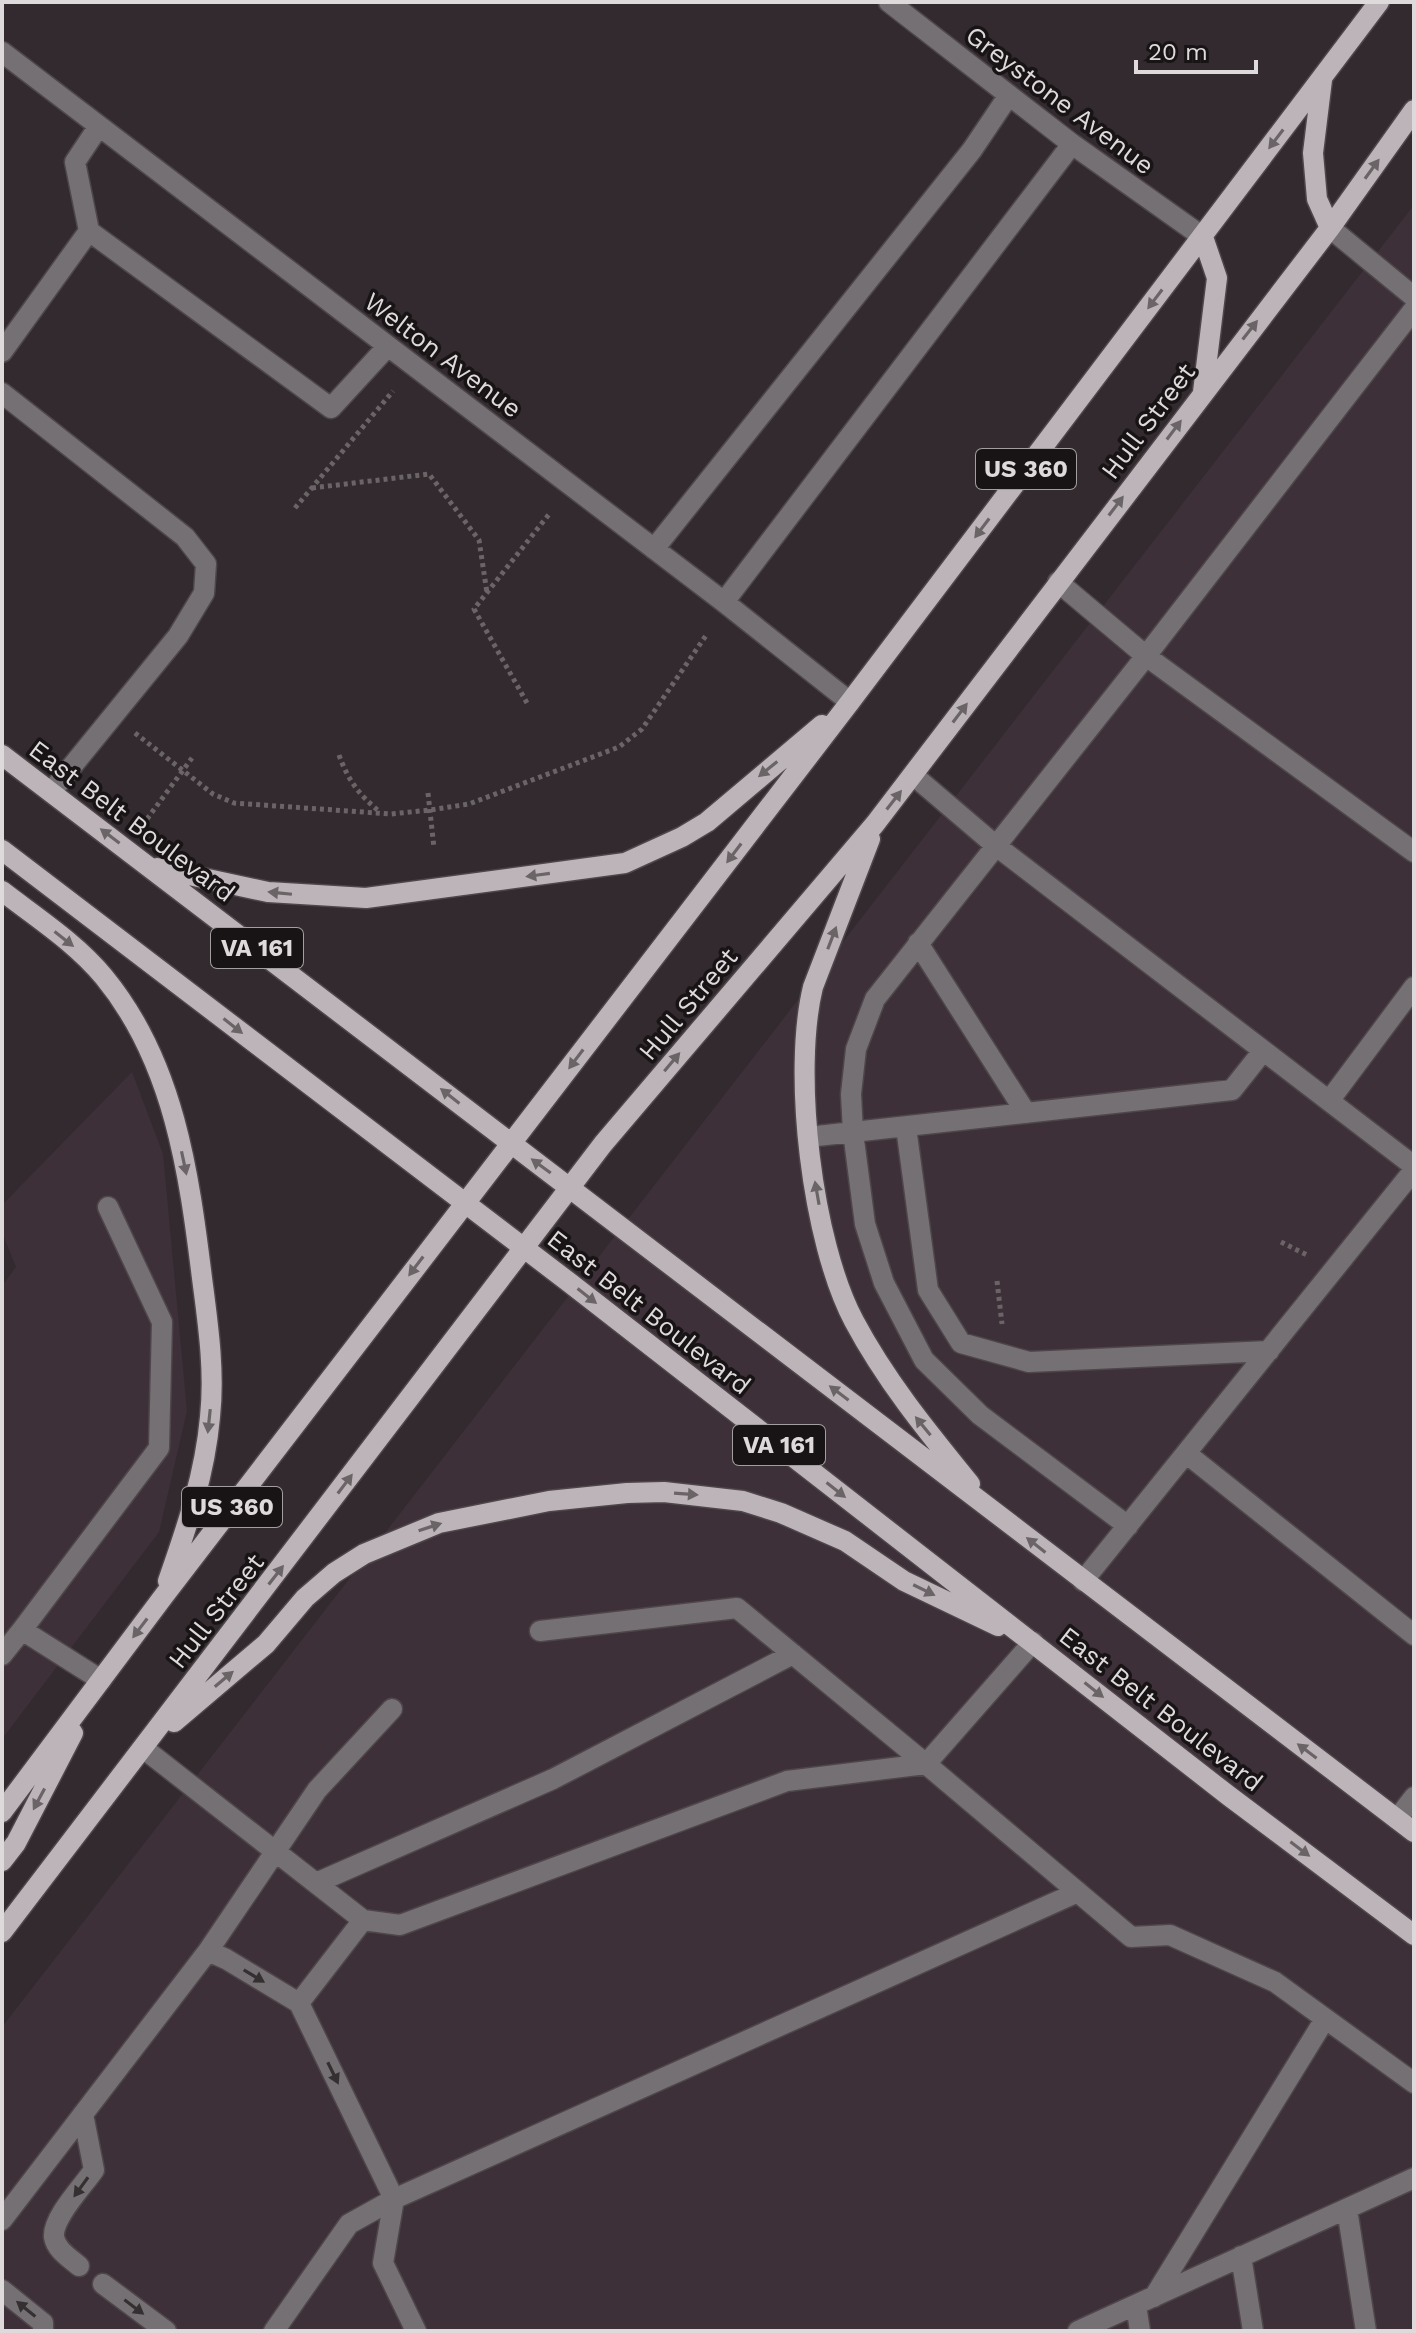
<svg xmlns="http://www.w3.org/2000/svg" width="1416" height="2333" font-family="'Work Sans',sans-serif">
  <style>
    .built { fill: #3e3038 }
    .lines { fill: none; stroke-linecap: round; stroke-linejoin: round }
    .minor-casing { stroke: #4e464a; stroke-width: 23 }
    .major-casing { stroke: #4e464a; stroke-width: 23 }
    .path { stroke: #6b6467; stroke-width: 5; stroke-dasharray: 4 4; stroke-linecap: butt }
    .minor { stroke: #757073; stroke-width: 20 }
    .major { stroke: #bcb4b8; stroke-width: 20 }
    .oneway { fill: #6a6467 }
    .oneway2 { fill: #343032 }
    .labels { text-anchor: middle; stroke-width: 7; stroke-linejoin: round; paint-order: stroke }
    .shield { fill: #181416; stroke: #a39ea0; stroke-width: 2 }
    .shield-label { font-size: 24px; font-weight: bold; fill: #ded9db }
    .street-label { font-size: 26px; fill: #ded9db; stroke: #181416 }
  </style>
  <rect width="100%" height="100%" fill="#322a2e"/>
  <path class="built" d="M1414,205V2331H2V2027Z
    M132,1072L163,1154L187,1411L159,1532L2,1739V1286L16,1267L2,1232V1205Z"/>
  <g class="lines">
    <g class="minor-casing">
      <path id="minor" d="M889,2L1072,144L1203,237
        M2,52L724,602L850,702
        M99,126L75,162L89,231L331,408L388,346
        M1330,228L1414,297
        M2,352L89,231
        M2,393L185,537L206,564L204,593L178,636L51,792
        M654,549L972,150L1009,95
        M1058,582L1146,656L1414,852
        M724,602L1072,144
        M913,775L995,845L1414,1166
        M918,943L1026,1113
        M1329,1101L1414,987
        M906,1127L928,1290L961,1343L1029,1362L1269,1351
        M808,1137L1232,1090L1263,1051
        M1187,1454L1414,1635
        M1128,1526L980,1415L924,1360L884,1283L865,1224L853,1132L851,1094L856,1049L875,999L1146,656L1414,309
        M1083,1581L1414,1170
        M22,1630L159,1448L162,1322L108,1207
        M540,1631L737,1608L926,1764L1033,1642
        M2,1655L22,1630L101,1680
        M143,1748L363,1920L400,1925L787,1781L926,1764L1131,1937L1170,1935L1275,1982L1414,2083
        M1397,1819L1414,1797
        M316,1883L553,1779L793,1654
        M208,1951L226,1959L299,2003L394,2199L383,2263L416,2331
        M299,2003L363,1920
        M1347,2209L1366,2331
        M2,2220L208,1951L317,1790L392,1709
        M1241,2256L1253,2331
        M79,2266C70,2258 56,2250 54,2237C52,2218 83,2186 94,2170L83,2114
        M103,2284L166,2331
        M2,2290L43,2323V2331
        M1154,2297L1325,2019
        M1136,2305L1140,2331
        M274,2331L349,2224L394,2199L1078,1892
        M1078,2331L1414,2178"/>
    </g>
    <g class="major-casing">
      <path id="major" d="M1322,80L1313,153L1317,199L1330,228
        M1203,237L1217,278L1203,392
        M2,755L1414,1832
        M870,839L813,987C792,1073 812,1242 854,1321C886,1381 927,1431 970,1484
        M2,850L570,1283L1229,1796L1414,1935
        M157,868L268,892L366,898L625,863L682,837L707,822L822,725
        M2,891C37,918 76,943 104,977C174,1062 189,1173 202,1278C208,1324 215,1371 210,1417C205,1474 187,1527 168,1581
        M174,1722L266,1644L305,1598L334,1573L364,1554L439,1523L549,1501L627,1493L664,1492L743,1501L781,1513L845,1541L904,1581L998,1626
        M2,1812L163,1597L850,702L1379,2
        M2,1861L16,1843L73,1733
        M2,1932L603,1144L875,824L1330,228L1414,110"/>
    </g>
    <path class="path" d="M312,488L429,474L479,540L487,593
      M295,508L393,391
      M527,703L474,609L550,513
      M135,733L213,794L234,803L391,814L430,810L469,804L619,747L642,729L707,634
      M339,755C348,780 359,795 380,812
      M428,793L434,848
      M147,819L192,758
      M1281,1242L1309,1256
      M997,1281L1002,1324"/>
    <use href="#minor" class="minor"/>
    <use href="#major" class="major"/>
  </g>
  <defs><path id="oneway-solid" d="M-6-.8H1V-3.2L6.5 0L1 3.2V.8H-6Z" transform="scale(2)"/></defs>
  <g class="oneway">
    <use href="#oneway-solid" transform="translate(1276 139) rotate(127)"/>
    <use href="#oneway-solid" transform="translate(1372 169) rotate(-54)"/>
    <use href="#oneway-solid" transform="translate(1155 299) rotate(127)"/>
    <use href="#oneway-solid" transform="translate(1250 330) rotate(-52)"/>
    <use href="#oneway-solid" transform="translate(1174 430) rotate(-53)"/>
    <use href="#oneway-solid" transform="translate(1116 506) rotate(-53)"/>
    <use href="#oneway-solid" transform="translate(982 528) rotate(127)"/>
    <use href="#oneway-solid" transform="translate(960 713) rotate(-53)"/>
    <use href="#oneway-solid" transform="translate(768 769) rotate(141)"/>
    <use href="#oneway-solid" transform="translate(894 800) rotate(-52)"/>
    <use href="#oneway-solid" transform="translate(110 836) rotate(-143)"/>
    <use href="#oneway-solid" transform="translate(734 853) rotate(127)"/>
    <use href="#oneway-solid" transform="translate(538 875) rotate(172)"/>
    <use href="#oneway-solid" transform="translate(280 893) rotate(-174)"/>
    <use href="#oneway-solid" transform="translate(832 938) rotate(-69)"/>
    <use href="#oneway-solid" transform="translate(64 939) rotate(38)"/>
    <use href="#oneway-solid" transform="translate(233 1026) rotate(38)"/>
    <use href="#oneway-solid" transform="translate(576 1059) rotate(127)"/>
    <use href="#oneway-solid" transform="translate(672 1062) rotate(-50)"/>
    <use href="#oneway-solid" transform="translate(450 1096) rotate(-142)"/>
    <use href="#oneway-solid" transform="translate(184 1163) rotate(78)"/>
    <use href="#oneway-solid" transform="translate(541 1166) rotate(-144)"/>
    <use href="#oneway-solid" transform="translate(817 1193) rotate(-100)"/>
    <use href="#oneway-solid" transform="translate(416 1266) rotate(127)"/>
    <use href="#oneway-solid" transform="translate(587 1296) rotate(38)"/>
    <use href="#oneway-solid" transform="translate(839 1393) rotate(-143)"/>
    <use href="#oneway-solid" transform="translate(209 1421) rotate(96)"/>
    <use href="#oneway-solid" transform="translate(923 1426) rotate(-129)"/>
    <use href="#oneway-solid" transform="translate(345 1484) rotate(-53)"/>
    <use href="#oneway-solid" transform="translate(836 1490) rotate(38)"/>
    <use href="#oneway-solid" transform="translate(686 1494) rotate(4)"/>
    <use href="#oneway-solid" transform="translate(430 1527) rotate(-18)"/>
    <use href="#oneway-solid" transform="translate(1036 1545) rotate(-142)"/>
    <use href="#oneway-solid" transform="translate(276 1575) rotate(-52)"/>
    <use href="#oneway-solid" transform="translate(924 1590) rotate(26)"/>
    <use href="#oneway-solid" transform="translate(140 1628) rotate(127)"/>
    <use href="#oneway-solid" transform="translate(224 1679) rotate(-40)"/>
    <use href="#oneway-solid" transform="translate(1094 1690) rotate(38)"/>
    <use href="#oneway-solid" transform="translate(1307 1751) rotate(-143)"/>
    <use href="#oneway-solid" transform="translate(39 1799) rotate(118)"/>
    <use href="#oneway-solid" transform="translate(1300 1849) rotate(37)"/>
  </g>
  <g class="oneway2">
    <use href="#oneway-solid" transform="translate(254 1976) rotate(31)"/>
    <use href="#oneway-solid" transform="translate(333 2073) rotate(64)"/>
    <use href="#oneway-solid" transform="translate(81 2187) rotate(126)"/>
    <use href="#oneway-solid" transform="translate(134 2307) rotate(37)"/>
    <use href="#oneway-solid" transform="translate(26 2309) rotate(-141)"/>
  </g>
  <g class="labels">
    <g class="shield">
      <rect x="976" y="449" width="100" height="40" rx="6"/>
      <rect x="211" y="928" width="92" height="40" rx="6"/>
      <rect x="733" y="1425" width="92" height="40" rx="6"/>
      <rect x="182" y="1487" width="100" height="40" rx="6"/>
    </g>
    <g class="shield-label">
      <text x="1026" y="477">US 360</text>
      <text x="257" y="956">VA 161</text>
      <text x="779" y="1453">VA 161</text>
      <text x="232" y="1515">US 360</text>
    </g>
    <g class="street-label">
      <text transform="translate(1060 100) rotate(37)" y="9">Greystone Avenue</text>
      <text transform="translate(443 355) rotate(37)" y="9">Welton Avenue</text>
      <text transform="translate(1148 421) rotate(-53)" y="9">Hull Street</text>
      <text transform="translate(132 821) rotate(37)" y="9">East Belt Boulevard</text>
      <text transform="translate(688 1004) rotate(-50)" y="9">Hull Street</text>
      <text transform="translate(649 1312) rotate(38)" y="9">East Belt Boulevard</text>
      <text transform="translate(216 1611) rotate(-52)" y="9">Hull Street</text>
      <text transform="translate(1161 1709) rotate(38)" y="9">East Belt Boulevard</text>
    </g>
  </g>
  <rect width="1416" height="2333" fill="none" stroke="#ded9db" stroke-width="8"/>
  <path d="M1136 60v12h120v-12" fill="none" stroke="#ded9db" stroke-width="4"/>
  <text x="1148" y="60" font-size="24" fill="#ded9db" stroke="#181416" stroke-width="6" paint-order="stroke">20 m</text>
</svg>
